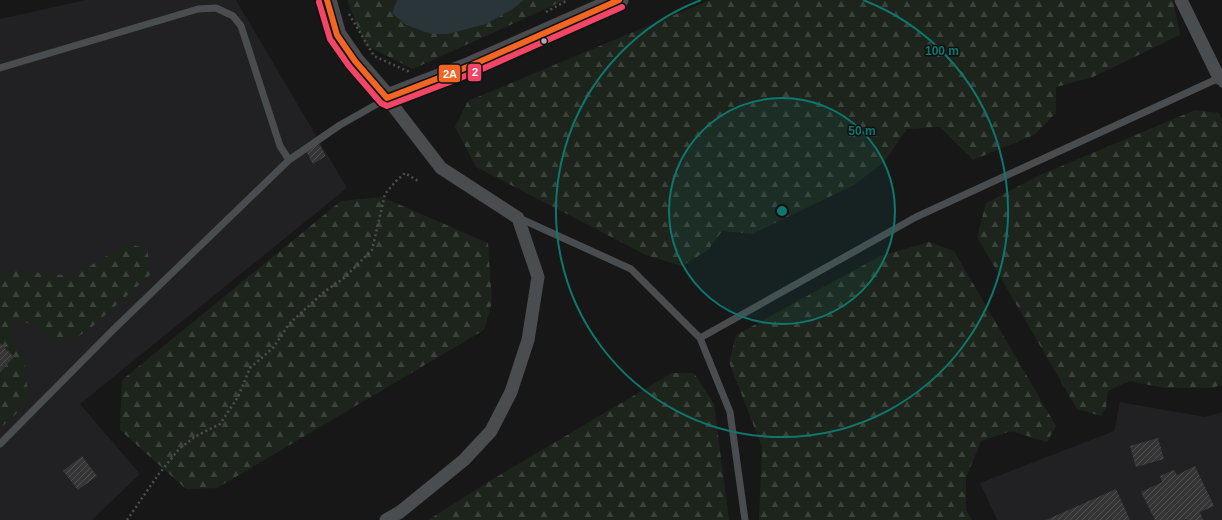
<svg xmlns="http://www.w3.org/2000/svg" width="1222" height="520" font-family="Arial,sans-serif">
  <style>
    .built { fill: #212123 }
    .forest { fill: url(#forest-firs) }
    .water { fill: #293539 }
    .building { fill: url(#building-hatch) }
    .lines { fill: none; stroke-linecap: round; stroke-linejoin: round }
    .path { stroke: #4d4e51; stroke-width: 2.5; stroke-dasharray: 2 3; stroke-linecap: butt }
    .lane { stroke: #4a4d50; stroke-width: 7 }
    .street { stroke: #4a4d50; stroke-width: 13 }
    .secondary { stroke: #494b4e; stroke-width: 19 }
    .bus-1-casing { stroke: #111113; stroke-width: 9 }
    .bus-2-casing { stroke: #111113; stroke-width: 9 }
    .bus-1 { stroke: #f26522; stroke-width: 6 }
    .bus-2 { stroke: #f34667; stroke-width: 6 }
    .ring { fill: none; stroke: #0f766e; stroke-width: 2 }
    .bus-dot { fill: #a7afb8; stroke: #111113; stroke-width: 1.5 }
    .centre { fill: #0f766e; stroke: #111113; stroke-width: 2 }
    .ring-label { font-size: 12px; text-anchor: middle; font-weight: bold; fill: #0f766e; stroke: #111113; stroke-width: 3; stroke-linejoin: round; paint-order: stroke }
    .line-badge { stroke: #111113; stroke-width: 1.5 }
    .badge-label { font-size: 11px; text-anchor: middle; font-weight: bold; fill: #fff }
  </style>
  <defs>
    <pattern id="forest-firs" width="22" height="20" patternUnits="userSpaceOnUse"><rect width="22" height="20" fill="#1d241c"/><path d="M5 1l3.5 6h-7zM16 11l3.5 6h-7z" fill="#3b413b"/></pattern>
    <pattern id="building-hatch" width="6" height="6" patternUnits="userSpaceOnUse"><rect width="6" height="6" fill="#353536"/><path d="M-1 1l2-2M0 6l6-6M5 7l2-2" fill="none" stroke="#4f5051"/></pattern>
  </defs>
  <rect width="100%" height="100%" fill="#171717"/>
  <path class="built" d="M86,0H236L347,188L80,404L140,474L92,520H0V19Z
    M1120,402L1205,417L1222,412V520H997L980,483L1114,431Z"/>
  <path class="forest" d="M347,0H397L392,13L513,9L524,0H565L413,69L365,45Z
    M710,0H1173L1180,35L1093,77L1056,87V113L1034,135L973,160L940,127L907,129L884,162L854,185L752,234L722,231L708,250L682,266L646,255L476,167L455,127L468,101Z
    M1195,110L1219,113L1222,119V385L1211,388H1165L1129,381L1108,391L1106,408L1101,416L1077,409L977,237L986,203L1040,175Z
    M382,197L488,243L492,302L484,330L217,488L186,489L120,430L122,380L341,201Z
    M929,242L954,251L1056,426L1047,442L1011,431L981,441L966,478V510L972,520H759L762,447L729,362L736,335L880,256Z
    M127,244L147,248L151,274L93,326L75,339L53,341L38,326L16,320L11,340L24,356L25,376L30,397L16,414L0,428V273L9,270L73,276Z
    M672,373H694L714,404L729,520H428L493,479Z"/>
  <path class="water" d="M397,0H524L513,9L486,24L448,34H431L406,25L392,13Z"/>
  <path class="building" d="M319,144L326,156L313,164L306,151Z
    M0,343L14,357L0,372Z
    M1158,438L1164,459L1136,467L1130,446Z
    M82,456L97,476L78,490L63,471Z
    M1195,466L1214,506L1200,512L1203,520H1187L1186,519L1184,520H1155L1141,492L1162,482L1160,476L1174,470L1177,475Z
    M1116,489L1130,520H1046Z"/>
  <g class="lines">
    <path class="path" d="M546,12L568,0
      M349,14L374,56L407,71H409
      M127,520L158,475L179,449L196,436L220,424L238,397L250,368L273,348L289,324L324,292L344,278L372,250L385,194L395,182L405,173L418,181"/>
    <path class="lane" d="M0,68L198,9L216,8L233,16L241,26L280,146L289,160
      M519,218L631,269L700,338L730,412L745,520
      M700,338L916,217L1219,78L1222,84
      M0,444L113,330L289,160L340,125L386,99"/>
    <path class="street" d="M1181,0L1219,78L1222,76
      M386,520L400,512L464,460L491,431L511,392L528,340L538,277L518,218L441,168L387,98"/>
    <path class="secondary" d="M327,0L337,35L355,61L387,98L470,66L619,0"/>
    <g class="bus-1-casing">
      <path id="bus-1" d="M327,0L337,35L355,61L387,98L470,66L619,0"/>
    </g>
    <g class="bus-2-casing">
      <path id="bus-2" d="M319,2L330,39L349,66L381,103L387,106L473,73L622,7"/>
    </g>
    <use href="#bus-1" class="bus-1"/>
    <use href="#bus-2" class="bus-2"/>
  </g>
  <circle cx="782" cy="211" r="113" fill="#0f766e" fill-opacity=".12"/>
  <g class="ring">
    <circle cx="782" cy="211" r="113"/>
    <path d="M863 0A226 226 0 1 1 701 0"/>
  </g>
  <circle class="bus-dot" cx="544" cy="41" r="3.5"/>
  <circle cx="782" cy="211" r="6" class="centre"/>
  <g class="ring-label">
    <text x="942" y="55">100 m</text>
    <text x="862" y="135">50 m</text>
  </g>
  <g class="line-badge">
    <rect x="467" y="63" width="15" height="19" rx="4" fill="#f34667"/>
    <rect x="438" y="64" width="23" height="19" rx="4" fill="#f26522"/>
  </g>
  <g class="badge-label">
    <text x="475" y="76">2</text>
    <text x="450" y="78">2А</text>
  </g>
</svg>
